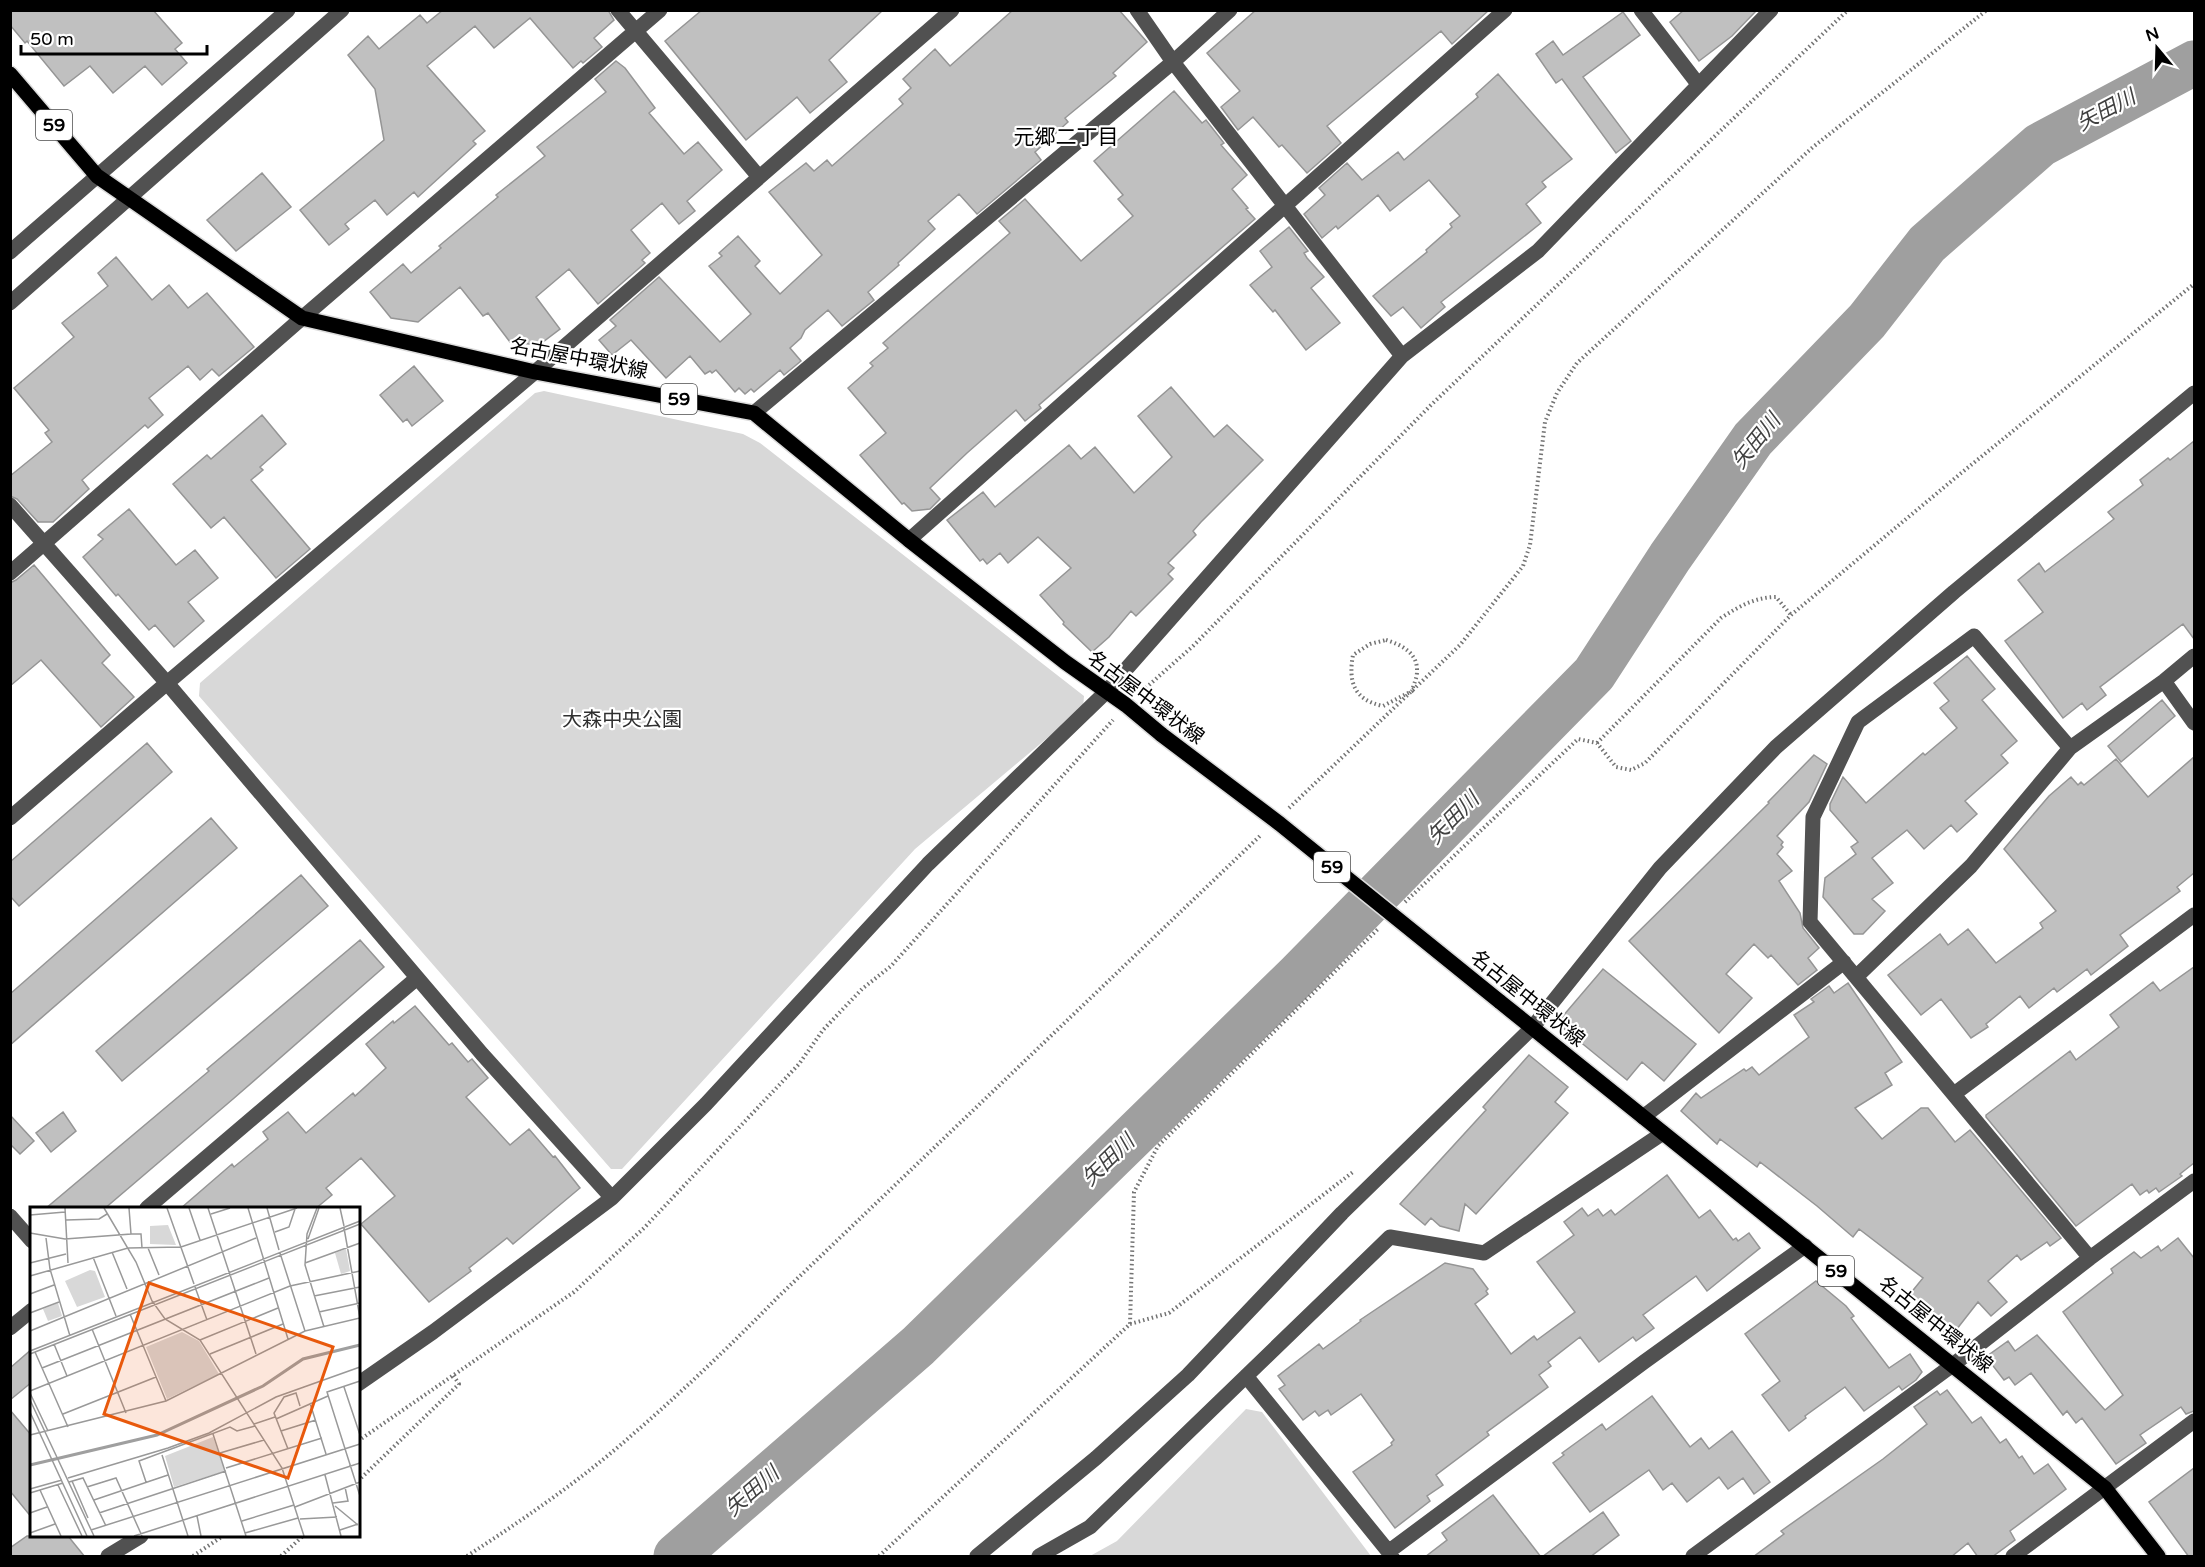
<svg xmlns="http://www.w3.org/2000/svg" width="2205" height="1567" font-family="'Varela Round','Noto Sans JP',sans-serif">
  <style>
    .green { fill: #d8d8d8 }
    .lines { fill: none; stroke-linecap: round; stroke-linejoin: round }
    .river { stroke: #9f9f9f; stroke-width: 45 }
    .building { fill: #c0c0c0; stroke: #959595; stroke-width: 1.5 }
    .major-casing { stroke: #dbdbdb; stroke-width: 18 }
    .path { stroke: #737373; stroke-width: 4; stroke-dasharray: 1.5 3; stroke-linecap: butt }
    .minor { stroke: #515151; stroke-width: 15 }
    .major { stroke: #000; stroke-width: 15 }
    .major-bridge-casing { stroke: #dbdbdb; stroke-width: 18; stroke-linecap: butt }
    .major-bridge { stroke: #000; stroke-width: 15 }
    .labels { text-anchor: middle; stroke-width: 4.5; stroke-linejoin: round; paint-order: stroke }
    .shield { fill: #fff; stroke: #4c4c4c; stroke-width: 1.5 }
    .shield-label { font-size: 18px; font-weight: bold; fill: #000 }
    .street-label { font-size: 20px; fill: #000; stroke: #fff }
    .park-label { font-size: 20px; fill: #2f2f2f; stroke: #fff }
    .water-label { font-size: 21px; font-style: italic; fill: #404040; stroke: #fff }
    .neighbourhood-label { font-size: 21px; fill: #000; stroke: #fff }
    .inset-river { fill: none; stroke: #9f9f9f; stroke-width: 3 }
    .inset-road { fill: none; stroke: #999; stroke-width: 1.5 }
    .view { fill: #e8590c; fill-opacity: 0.15; stroke: #e8590c; stroke-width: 3 }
    .inset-edge { fill: none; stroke: #000; stroke-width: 3 }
  </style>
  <rect width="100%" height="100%" fill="#fff"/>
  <path class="green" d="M544,391L743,434L760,443L1084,696L1083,708L915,849L622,1169H611L199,696L200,683L535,393Z
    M1246,1409L1262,1412L1371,1556H1090L1117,1541Z"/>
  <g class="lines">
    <path class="river" d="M676,1556L918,1346L1298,975L1594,674L1670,557L1753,439L1867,321L1927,244L2040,145L2194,63"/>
  </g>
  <path class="building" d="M10,10H153L182,43L175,49L187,63L162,85L145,66L113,93L90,66L64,86L27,41L25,43L10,25Z
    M443,10H608L614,20L594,38L602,47L583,63L581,61L573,68L530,18L494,48L475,26L427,66L485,131L473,141L476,144L418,197L414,192L387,215L375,200L345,224L349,229L329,245L300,210L384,140L375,89L348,55L368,36L379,49L420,15L427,23Z
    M702,10H883L829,60L847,82L810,113L797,97L746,140L665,41Z
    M1013,10H1119L1147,42L1113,73L1116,76L1065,118L1068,122L1035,152L1041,160L977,214L959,194L928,221L935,229L898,263L899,265L868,292L874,300L842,326L828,310L805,330L801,338L790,348L801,361L784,375L780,370L754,392L751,389L745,394L739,388L735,392L716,370L712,373L710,371L705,374L690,356L666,378L631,340L612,355L599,340L616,326L610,320L659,277L720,342L751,314L709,266L722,256L719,253L738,236L760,261L755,266L780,294L822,255L769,192L806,163L814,171L827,160L832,166L903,104L899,99L911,88L903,79L935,49L950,66Z
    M1256,10H1489L1452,44L1441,31L1327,126L1341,143L1307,173L1282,145L1279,147L1253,117L1238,130L1221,107L1240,91L1207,53Z
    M1684,10H1757L1732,36L1699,61L1670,22Z
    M1623,12L1640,35L1583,77L1631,141L1616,153L1562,79L1556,83L1536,54L1553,41L1563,55Z
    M616,61L625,68L655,108L649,113L684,154L698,142L722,170L687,201L695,211L679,224L662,203L631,230L650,253L642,260L645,263L598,304L569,269L536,297L560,329L539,345L510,342L488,313L483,316L460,287L418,322L391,318L370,292L403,264L411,273L441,248L439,246L498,197L496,195L545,156L537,147L606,92L595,79Z
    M1498,74L1572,159L1542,182L1546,187L1526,204L1541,223L1441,302L1445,307L1421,328L1403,307L1391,316L1373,296L1427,252L1426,250L1452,227L1450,224L1460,216L1429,180L1390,211L1378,195L1338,229L1336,226L1322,238L1304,214L1325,195L1319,188L1347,163L1362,180L1398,152L1404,160L1478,97L1476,94Z
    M1174,91L1202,123L1206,120L1224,143L1221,145L1247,175L1232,189L1248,208L1246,209L1255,219L1039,405L1041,408L1025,421L1016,410L967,453L930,488L940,499L930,509L912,511L904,503L902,504L860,455L886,433L848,388L873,366L870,363L888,348L883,343L1010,233L999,221L1025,199L1081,261L1133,216L1118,199L1123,195L1094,161Z
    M262,173L291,207L236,251L207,220Z
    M1289,227L1308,251L1304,253L1307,258L1324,277L1311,288L1340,323L1306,350L1275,310L1273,312L1250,285L1272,267L1260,251Z
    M116,257L152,300L169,285L188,308L207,293L254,347L219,376L212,369L200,380L188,366L149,398L163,415L148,428L145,425L82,480L89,489L53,522H38L17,499L10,496V476L52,442L45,433L49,430L14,388L74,337L62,323L108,286L98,273Z
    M414,366L443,401L412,426L407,419L403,422L380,395Z
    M1171,387L1214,437L1227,425L1263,460L1201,522L1193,531L1196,535L1168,563L1174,568L1168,574L1173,579L1136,616L1131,611L1109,637L1092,652L1063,624L1064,622L1040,595L1071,568L1038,537L1008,563L1000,553L987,564L983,559L980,561L947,520L983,492L995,507L1069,445L1081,459L1095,447L1134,493L1172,457L1138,416Z
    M262,415L286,444L260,467L263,470L251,480L310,549L276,578L224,517L211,528L173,484L207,455L211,459Z
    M2194,441V639L2183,624L2100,687L2106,695L2087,710L2082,703L2063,718L2005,641L2043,612L2018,580L2039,563L2045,572L2114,519L2108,512L2143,485L2140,480L2168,458L2170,460Z
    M129,509L176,565L195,550L218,578L188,602L204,621L174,647L155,625L149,630L118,594L116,596L83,557L103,539L98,535Z
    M34,565L110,655L102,663L134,697L101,727L41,660L10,686V583L16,580Z
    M1967,656L1995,689L1982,700L2017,741L2001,755L2008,763L1965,801L1977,814L1957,832L1951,825L1924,849L1907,830L1872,858L1893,883L1872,899L1885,911L1863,934H1854L1823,897L1825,878L1856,854L1851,847L1858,842L1830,810V804L1843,777L1866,803L1923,753L1925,755L1957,728L1940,708L1949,701L1934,683Z
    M2162,700L2175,716L2121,762L2108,746Z
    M147,743L172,772L19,906L10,896V862Z
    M1814,755L1827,764L1809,802L1777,836L1783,842L1781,845L1783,847L1777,854L1792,871L1779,881L1800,913L1803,928L1819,948L1808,958L1817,970L1798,985L1771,955L1768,958L1754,944L1726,974L1752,998L1719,1033L1629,941L1769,803L1768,802Z
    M2194,757V873L2177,887L2180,891L2120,935L2128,946L2091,975L2087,969L2057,992L2054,988L2029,1008L2020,996L1986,1024L1988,1027L1971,1038L1941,999L1921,1015L1888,975L1940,934L1948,945L1968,929L1996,963L2043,928L2040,923L2056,911L2004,849L2049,796L2071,777L2078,785L2081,782L2084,785L2116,759L2148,797Z
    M211,818L237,848L10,1045V994Z
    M301,875L328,906L122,1081L96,1051Z
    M360,940L384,967L233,1099L104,1209H45L209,1071L207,1069Z
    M2194,967V1163L2180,1174L2182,1176L2159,1192L2156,1188L2149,1193L2147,1190L2140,1195L2132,1184L2076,1226L1986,1117V1115L2070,1051L2076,1060L2119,1027L2110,1015L2153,982L2160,991Z
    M1603,969L1696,1044L1664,1081L1642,1062L1627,1080L1557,1023Z
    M1848,983L1902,1062L1885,1073L1892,1085L1855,1108L1882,1139L1921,1108H1928L1955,1142L1970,1130L2061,1238L2050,1246L2047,1242L2021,1260L2017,1255L1988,1281L2007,1302L1991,1316L1978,1302L1953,1334H1945L1931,1322L1937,1315L1910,1294L1923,1278L1859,1229L1853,1237L1817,1206L1760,1162L1757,1167L1720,1139L1717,1144L1681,1111L1696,1093L1701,1098L1744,1069L1746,1071L1752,1067L1759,1075L1809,1037L1794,1015L1814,1002L1811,999L1829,986L1834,993Z
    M415,1006L449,1045L452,1043L468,1062L472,1059L488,1078L466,1097L510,1145L529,1129L553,1157L555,1156L580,1188L513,1244L507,1238L469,1268L471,1271L429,1302L361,1224L395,1196L361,1158L326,1188L332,1195L315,1209H180L232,1164L234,1167L268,1139L263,1132L288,1112L306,1133L353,1093L355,1096L386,1068L366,1044L393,1021L394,1023Z
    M1529,1055L1568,1087L1555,1102L1568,1113L1476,1214L1465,1204L1459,1231L1440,1226L1431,1218L1425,1225L1400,1204L1486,1110L1483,1107Z
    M63,1112L76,1131L51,1152L36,1133Z
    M10,1115L34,1141L20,1154L10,1144Z
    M1667,1175L1699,1218L1710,1210L1733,1240L1736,1238L1738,1241L1749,1233L1760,1248L1707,1291L1696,1276L1643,1315L1654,1328L1636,1341L1633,1337L1599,1362L1580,1337L1548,1362L1551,1366L1539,1375L1548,1387L1487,1432L1489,1435L1436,1475L1443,1485L1427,1496L1430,1501L1395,1528L1353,1472L1392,1445L1391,1443L1394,1440L1361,1394L1331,1415L1328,1410L1319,1416L1315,1411L1303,1420L1279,1389L1285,1385L1278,1376L1319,1344L1323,1349L1361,1321L1360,1320L1445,1263L1473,1269L1488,1289L1486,1291L1488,1294L1475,1304L1511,1354L1534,1336L1537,1340L1575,1312L1537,1262L1574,1235L1564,1222L1582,1208L1588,1216L1598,1209L1603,1216L1611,1210L1615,1215Z
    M2178,1238L2194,1258V1411L2186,1414L2181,1407L2140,1435L2146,1443L2116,1464L2082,1418L2076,1423L2067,1411L2063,1415L2031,1373L2015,1385L2009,1377L2004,1380L1990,1362L1994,1359L1990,1354L2008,1341L2015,1351L2037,1335L2105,1410L2123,1395L2063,1312L2113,1273L2111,1269L2134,1252L2141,1258L2158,1246L2161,1251Z
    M1816,1281L1846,1306L1854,1316L1851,1318L1889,1368L1910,1354L1922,1372L1916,1380L1902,1390L1899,1386L1864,1411L1845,1387L1805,1416L1806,1418L1789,1431L1762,1395L1780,1381L1745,1334Z
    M32,1349V1382L10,1400V1368Z
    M1947,1390L1972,1423L1981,1417L2000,1443L2006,1439L2019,1458L2022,1456L2034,1474L2048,1464L2066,1489L2010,1531L2015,1540L1992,1557H1978L1968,1543L1951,1557H1753L1784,1534L1781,1531L1883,1459L1927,1424L1914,1407L1937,1391L1940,1395Z
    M1652,1396L1690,1447L1701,1438L1709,1449L1732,1431L1770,1482L1754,1494L1743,1478L1728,1489L1719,1477L1687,1502L1672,1483L1663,1490L1649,1470L1590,1512L1553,1463L1564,1455L1562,1453L1602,1424L1606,1430Z
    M10,1410L32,1436V1518L10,1491Z
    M2194,1468V1557H2189L2149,1502Z
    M1493,1495L1541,1557H1425L1447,1540L1442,1533Z
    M1603,1512L1619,1535L1590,1557H1542Z
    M27,1536H68L85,1557H10V1548Z"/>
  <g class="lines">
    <g class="major-casing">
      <path id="major" d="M10,74L97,176L302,318L535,372L754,413L909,540L1065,662L1126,705L1162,735
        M1499,1001L2105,1488L2158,1556"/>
    </g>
    <path class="path" d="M1386,640C1402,645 1418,653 1417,672C1417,678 1413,686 1412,691L1383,706C1354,700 1348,682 1353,655L1370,644Z
      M1139,694L1193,646L1432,404L1848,10
      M1597,743L1721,618C1738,607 1755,597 1776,597L1791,615
      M1289,808L1460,645L1523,566L1530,545L1545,422L1557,393L1577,363L1813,147L1987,10
      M1405,902L1578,739L1597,743L1616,767L1631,770L1645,763L1791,615L1960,474L2194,284
      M1130,1324L1169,1313L1353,1172
      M358,1441L574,1292L644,1228L799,1064L823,1030L862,989L891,966L1113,720
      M358,1481L459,1384L453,1375
      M193,1556L223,1536
      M281,1556L303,1536
      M467,1556C524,1519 581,1480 632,1435C683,1391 731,1345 778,1297L1262,834
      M879,1556L1130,1324L1134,1192L1158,1146L1379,928"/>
    <path class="minor" d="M618,10L759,177
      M1137,10L1173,62L1402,356
      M1641,10L1698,84
      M10,252L288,10
      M10,303L342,10
      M754,413L1173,62L1230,10
      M10,505L167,683L482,1054L612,1198
      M909,540L1505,10
      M10,573L302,318L660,10
      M2164,681L2194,723
      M2070,748L1974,636L1858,722L1813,817L1810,922L2090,1258
      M10,818L167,683L535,372L952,10
      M1856,977L1971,866L2070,748L2164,681L2194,656
      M1954,1094L2194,915
      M1643,1117L1844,962
      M147,1208L417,978
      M10,1216L32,1241
      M10,1328L32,1310
      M1246,1376L1392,1556
      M358,1384L433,1332L612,1198L706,1104L928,864L1106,692L1402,356L1538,251L1771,10
      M1388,1552L1644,1362L1805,1246
      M108,1556L141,1536
      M977,1556L1096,1458L1188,1375L1342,1213L1532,1028L1660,868L1776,747L1954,592L2194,393
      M1039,1556L1090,1527L1390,1237L1484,1253L1663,1133
      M1693,1556L1954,1364L2090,1258L2194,1181
      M2013,1556L2194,1421"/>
    <use href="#major" class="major"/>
    <g class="major-bridge-casing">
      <path id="major-bridge" d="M1162,735L1280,824L1499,1001"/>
    </g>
    <use href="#major-bridge" class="major-bridge"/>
  </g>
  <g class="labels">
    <g class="shield">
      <rect x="36" y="110" width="36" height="30" rx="4.5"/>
      <rect x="661" y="384" width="36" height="30" rx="4.5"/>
      <rect x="1314" y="852" width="36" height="30" rx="4.5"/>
      <rect x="1818" y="1256" width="36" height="30" rx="4.5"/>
    </g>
    <g class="shield-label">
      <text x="54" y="131">59</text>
      <text x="679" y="405">59</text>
      <text x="1332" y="873">59</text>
      <text x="1836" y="1277">59</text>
    </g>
    <g class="street-label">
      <text transform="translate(579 358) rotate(11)" y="7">名古屋中環状線</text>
      <text transform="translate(1146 697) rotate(37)" y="7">名古屋中環状線</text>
      <text transform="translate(1528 998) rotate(39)" y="7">名古屋中環状線</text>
      <text transform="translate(1936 1324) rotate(39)" y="7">名古屋中環状線</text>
    </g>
    <g class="park-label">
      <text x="622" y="726">大森中央公園</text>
    </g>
    <g class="water-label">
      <text transform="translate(2106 110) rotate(-28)" y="7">矢田川</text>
      <text transform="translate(1756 441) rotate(-51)" y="7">矢田川</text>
      <text transform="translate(1453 818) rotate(-45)" y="7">矢田川</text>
      <text transform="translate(1108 1160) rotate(-44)" y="7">矢田川</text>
      <text transform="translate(752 1491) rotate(-41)" y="7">矢田川</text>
    </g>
    <g class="neighbourhood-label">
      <text x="1066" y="144">元郷二丁目</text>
    </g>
  </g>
  <g transform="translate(30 1207)">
    <rect width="330" height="330" fill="#fff"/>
    <path d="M138,18L146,38L120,37V19ZM316,42L320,64L311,67L305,46ZM60,63L65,64L75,90L47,100L35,74ZM28,96L32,109L18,114L13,102ZM152,125L169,134L189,167L137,192L116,140ZM183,230L195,264L144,280L135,249Z" fill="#d8d8d8"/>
    <path class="inset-river" d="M0,258L127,228L233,179L273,152L330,138"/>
    <path class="inset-road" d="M35,1L38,56M74,1L106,55L122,94L135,112L170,133L252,261L274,329M137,1L164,77M159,1L170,33M178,1L226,147M218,1L258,132M237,1L249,43M287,1L277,27L275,58L294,120M310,1L314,19M181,7L200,1M0,8L35,5M36,13L69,12L77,7M245,25L259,20L265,2M0,26L35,32L101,27L99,1M101,27H111L112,41M16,31L20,62L40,129M278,32L289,1M118,41L129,68M82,45L97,82M250,46L275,124M63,50L86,109M0,56L36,47M275,56L330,36M0,69L98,41L151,40L267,1M165,80L177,113M0,87L24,78M284,89L330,80M289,105L330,96M0,106L29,95M100,107L136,194M62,122L96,206M0,124L226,31M170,133L248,101M24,137L37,169M0,144L330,14M5,145L38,220M0,147L330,17M180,147L253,117M12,161L239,71M330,174L297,185L330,289M314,180L330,228M0,184L260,79L330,64M0,186L18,224M0,193L64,329M280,196L296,247M0,205L57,329M33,207L126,170M246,212L298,189M224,217L245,210M251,224L286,213M183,227L216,329M0,228L136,194L275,124L330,111L314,21M258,242L244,206L254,190L266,186L270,199M190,246L234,233M132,248L158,329M196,261L292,231M295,268L311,329M38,271L138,241L179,226L246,190L330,160M42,274L58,311M39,275L53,271L76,319M116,275L109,254L200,220L207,224L225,219M28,278L52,329M57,280L86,271L112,329M0,282L32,273M10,283L31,329M0,286L33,276M64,293L138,268M303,296L318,294L315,280M305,299L328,318M265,300L330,275M0,306L17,300M69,306L196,264M167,309L171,329M270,312L307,310M212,314L264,298M61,323L330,237M310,323L328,317M0,326L25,317M215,326L268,311M104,329L330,256"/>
    <path class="view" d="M119,76L303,140L258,271L74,207Z"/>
    <rect width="330" height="330" class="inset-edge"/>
  </g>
  <rect width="2205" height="1567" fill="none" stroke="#000000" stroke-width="24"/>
  <g transform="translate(2157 48) rotate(341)" stroke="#ffffff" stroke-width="4.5" paint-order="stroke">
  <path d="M0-4.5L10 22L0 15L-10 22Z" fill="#000000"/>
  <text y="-9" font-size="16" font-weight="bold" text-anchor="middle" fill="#000000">N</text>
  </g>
  <path d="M21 45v9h186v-9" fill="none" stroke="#000000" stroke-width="3"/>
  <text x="30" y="45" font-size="18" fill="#000000" stroke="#ffffff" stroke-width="4.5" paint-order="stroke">50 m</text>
</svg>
